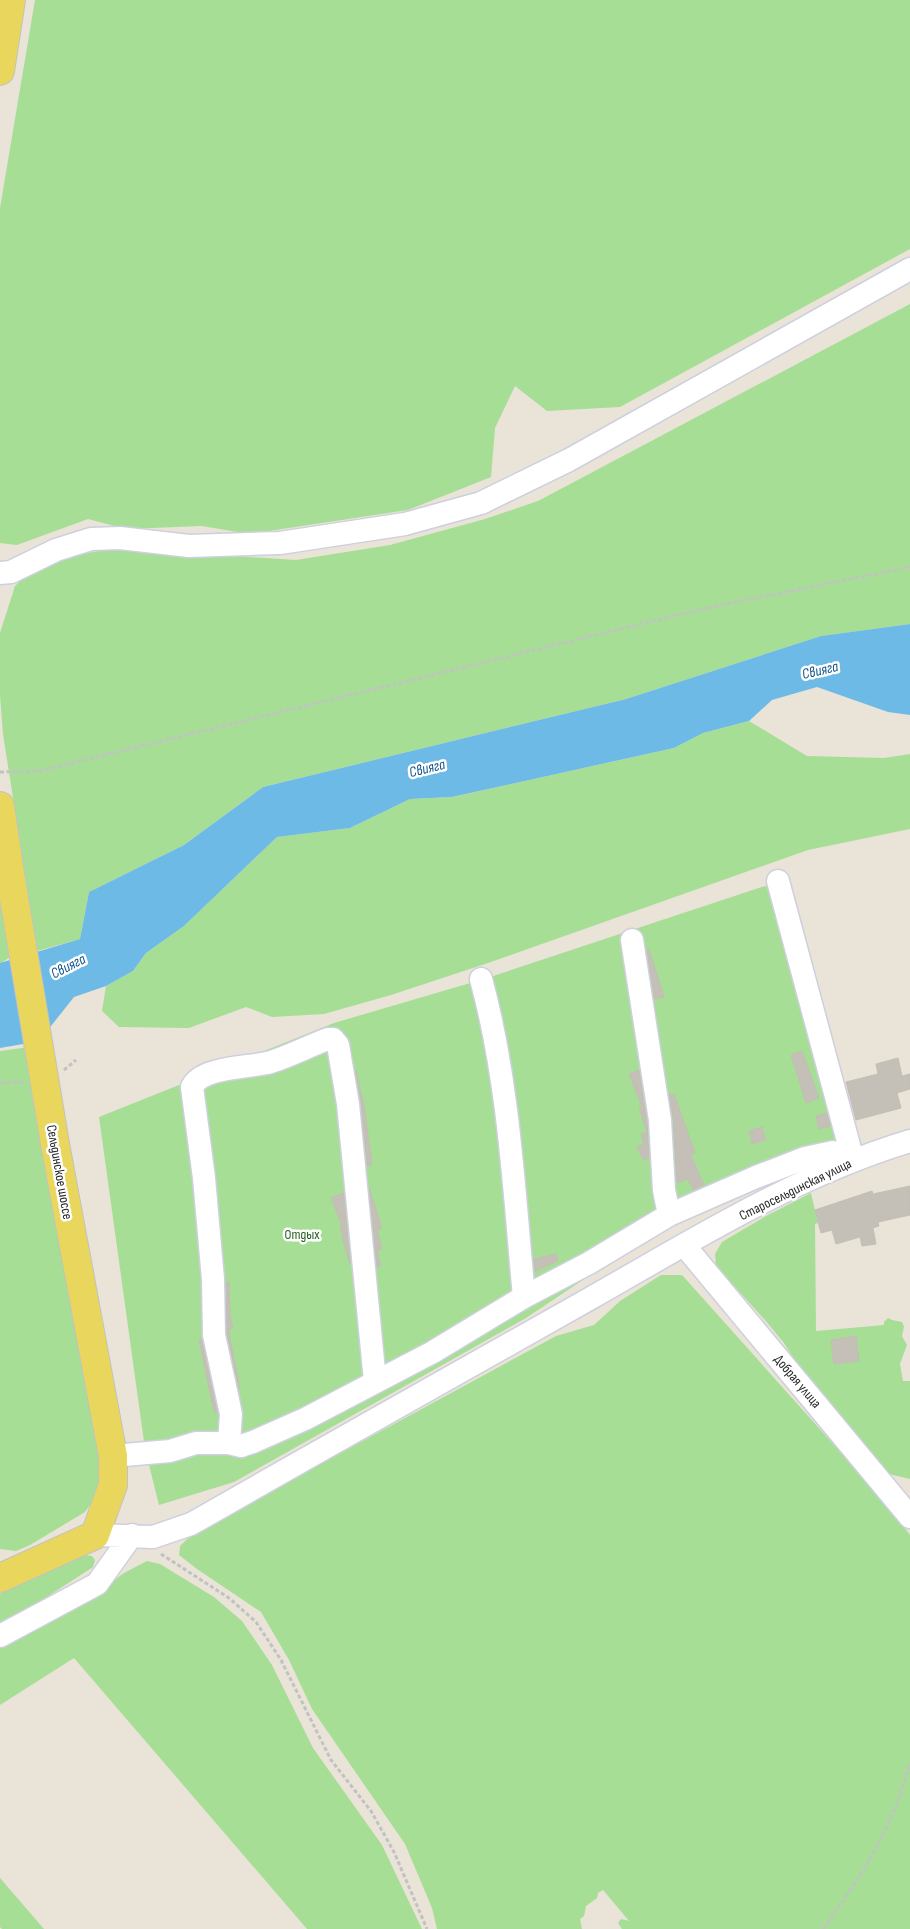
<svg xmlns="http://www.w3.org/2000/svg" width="910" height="1929" font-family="'Sofia Sans Condensed',sans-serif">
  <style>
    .green { fill: #a7de96 }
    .water { fill: #6ebae7 }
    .building { fill: #c4c0b8; stroke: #c3bfb2 }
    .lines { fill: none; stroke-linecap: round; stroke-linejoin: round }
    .minor-casing { stroke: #cecfdf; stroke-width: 25 }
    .major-casing { stroke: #c2c2c2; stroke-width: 30 }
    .path { stroke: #c2c2c2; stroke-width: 3; stroke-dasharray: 4 2.5; stroke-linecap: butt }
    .minor { stroke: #fff; stroke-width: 22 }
    .major { stroke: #e9d75d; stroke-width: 28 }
    .major-bridge-casing { stroke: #c2c2c2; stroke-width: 30; stroke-linecap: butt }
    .major-bridge { stroke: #e9d75d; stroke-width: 28 }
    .labels { text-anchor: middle; stroke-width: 5; stroke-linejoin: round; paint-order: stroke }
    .street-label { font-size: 14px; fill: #262626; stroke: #fff }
    .park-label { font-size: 14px; fill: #225e1c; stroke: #fff }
    .water-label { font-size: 15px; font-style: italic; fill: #13568e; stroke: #fff }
  </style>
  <rect width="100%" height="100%" fill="#e9e3d8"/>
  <path class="green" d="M35,0H910V249L620,407L547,411L515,386L495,428L491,477L408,510L249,534L202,526L126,529L88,519L17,545L0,543V208Z
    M910,304V624L821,636L626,699L263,787L184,845L89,892L80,939L37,951L3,734L0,695V633L15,586L28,573L68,557L113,548L296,560L390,545L485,519L538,501Z
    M749,721L807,756L884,758L910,754V829L808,850L488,963L391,995L324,1014L272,1017L246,1007L189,1028L119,1027L102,1011L106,986L133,971L146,953L184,926L277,837L350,828L410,799L453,797L674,748L703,733Z
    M765,886L773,889L777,923L844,1151L680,1215L526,1318L234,1482L159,1505L145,1449L99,1117L334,1023L484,979Z
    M0,889L10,957L0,964Z
    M29,1047L101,1462L100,1488L95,1498L85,1512L30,1545L16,1551L0,1549V1051Z
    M811,1193L818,1223L815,1224L816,1331L884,1325V1322L888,1318L892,1320L902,1322L904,1327L902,1336L907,1345L900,1364L903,1381H910V1479L889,1474L799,1367L784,1343L765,1320L716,1266L715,1254L722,1242L766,1216Z
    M661,1275H682L878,1494L910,1535V1929H622L618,1923L621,1919L629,1921L603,1890L598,1893L597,1898L586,1906L584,1916L580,1919L582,1929H437L432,1908L405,1844L312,1709L289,1660L261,1612L197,1569L179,1555L180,1546L187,1539L313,1468L556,1336L594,1325L620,1301Z
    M79,1554L92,1556L95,1560L93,1567L36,1604L0,1623V1594L35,1572Z
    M147,1561L160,1564L214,1597L242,1621L272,1665L313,1748L382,1845L422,1929H307L74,1658L0,1705V1645L101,1590L124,1573Z
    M0,1878L44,1929H2L0,1927Z"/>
  <path class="water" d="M910,624V715L888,712L817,687L772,700L749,721L703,733L674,748L452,797L410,799L350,828L277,837L184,926L146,953L133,971L106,986L74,997L47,1031L29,1043L0,1048V963L80,939L89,892L184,845L263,787L626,699L821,636Z"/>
  <path class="building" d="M649,949L664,997L654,999L647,950Z
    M802,1051L819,1098L806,1103L791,1055Z
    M898,1058L902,1076L910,1074V1089L897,1093L901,1108L856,1120L846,1082L878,1074L876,1064Z
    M639,1070L647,1121L649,1158L643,1160L637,1147L644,1144L641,1134L647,1132L639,1108L642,1107L629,1074Z
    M356,1071L365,1110L372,1165L367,1166L361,1103Z
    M674,1094L695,1153L691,1155L704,1185L693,1190L688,1179L677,1183L673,1119L669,1095Z
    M827,1113L830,1126L819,1129L816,1116Z
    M762,1127L766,1140L752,1144L749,1131Z
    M910,1186V1215L878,1222L879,1226L873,1228L876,1244L862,1246L860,1237L836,1244L832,1230L821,1233L815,1210L872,1191L873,1194Z
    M369,1187L382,1228L377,1230L382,1249L377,1250L381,1266L377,1267Z
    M344,1193L350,1264L345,1248L340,1226L342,1225L331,1198Z
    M556,1254L558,1261L535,1271L534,1259Z
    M229,1282L230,1315L233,1329H228L239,1383V1389L227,1333L226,1283Z
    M856,1336L859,1361L834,1364L831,1340Z
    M199,1340H202L217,1412H214Z"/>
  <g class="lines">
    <g class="minor-casing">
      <path id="minor" d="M0,573L11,572L56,550L91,539L120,538L189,546L280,543L405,524L481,503L569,460L910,269
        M778,881L853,1160
        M632,940L660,1120L664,1190L669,1215
        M481,979C509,1082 514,1191 524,1297
        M684,1245L910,1517
        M229,1443L241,1446L253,1442L305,1419L433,1352L524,1297L589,1263L669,1215L756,1177L805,1158L833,1152L845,1163
        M113,1456L170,1451L196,1443H229L231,1414L214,1335L213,1279L204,1178L192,1087C202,1066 251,1068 271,1062C290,1056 309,1046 328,1039H333L338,1045L348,1104L375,1381
        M95,1535L153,1537L191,1524C324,1448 458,1373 591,1298C693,1240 797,1175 910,1141
        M0,1636L97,1584L132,1535"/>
    </g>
    <g class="major-casing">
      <path id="major" d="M0,71L11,0
        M0,806L10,874
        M0,1578L95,1535L113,1485V1456L55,1144"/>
    </g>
    <path class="path" d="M0,772L39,771L702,609L910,567
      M64,1070L76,1060
      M0,1083L24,1082
      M161,1554L229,1598L256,1622L281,1660L331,1760L371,1811L394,1852L427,1929
      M823,1929C851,1891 876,1853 894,1810C901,1794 905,1778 910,1762"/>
    <use href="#minor" class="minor"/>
    <use href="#major" class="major"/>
    <g class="major-bridge-casing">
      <path id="major-bridge" d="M10,874L55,1144"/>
    </g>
    <use href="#major-bridge" class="major-bridge"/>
  </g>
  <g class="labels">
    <g class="street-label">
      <text transform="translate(60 1172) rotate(80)" y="5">Сельдинское шоссе</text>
      <text transform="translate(795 1189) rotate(-26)" y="5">Старосельдинская улица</text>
      <text transform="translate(798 1381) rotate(50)" y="5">Добрая улица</text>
    </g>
    <g class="park-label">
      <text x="302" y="1239">Отдых</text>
    </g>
    <g class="water-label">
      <text transform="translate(820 670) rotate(-13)" y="5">Свияга</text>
      <text transform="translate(427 768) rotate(-14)" y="5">Свияга</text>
      <text transform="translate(68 966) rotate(-27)" y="5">Свияга</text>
    </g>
  </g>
</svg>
